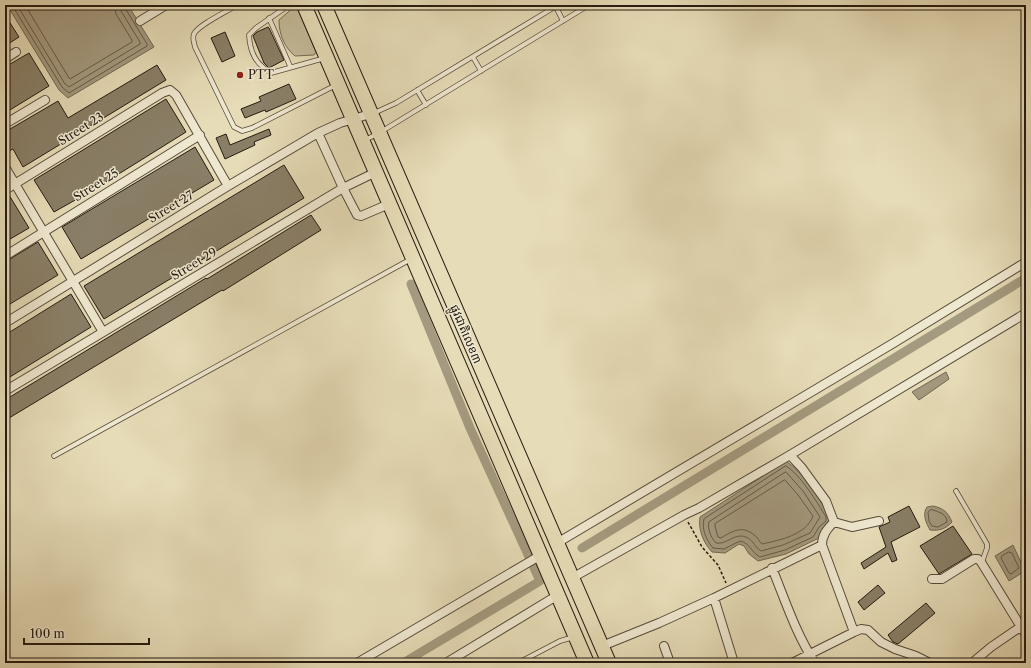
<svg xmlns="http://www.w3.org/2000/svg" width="1031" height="668" font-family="'Libre Caslon Text','Noto Sans Khmer',serif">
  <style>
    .green { fill: #c5bb9b; stroke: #756b56 }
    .water { fill: #a49a7f; stroke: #716753 }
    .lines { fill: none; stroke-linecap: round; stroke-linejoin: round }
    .shore { stroke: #645a48; stroke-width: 1 }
    .canal { stroke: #a49a7f; stroke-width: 9 }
    .building { fill: #897f67; stroke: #251b11 }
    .service-casing { stroke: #554b3a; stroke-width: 5.5 }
    .minor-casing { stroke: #554b3a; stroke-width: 10 }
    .trunk-casing { stroke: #251b11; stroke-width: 16 }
    .path { stroke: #251b11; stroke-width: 1.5; stroke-dasharray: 3 2; stroke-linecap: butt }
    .service { stroke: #efe8d0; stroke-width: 4 }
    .minor { stroke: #efe8d0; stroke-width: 8 }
    .trunk { stroke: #e6dcb7; stroke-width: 14 }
    .poi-dot { fill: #8f2418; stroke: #efe8d0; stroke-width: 1.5 }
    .labels { text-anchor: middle; stroke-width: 3; stroke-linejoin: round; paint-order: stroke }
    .poi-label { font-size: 12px; fill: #251b11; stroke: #efe8d0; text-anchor: start }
    .street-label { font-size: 12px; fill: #251b11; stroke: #efe8d0 }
  </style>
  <rect width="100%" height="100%" fill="#e6dcb7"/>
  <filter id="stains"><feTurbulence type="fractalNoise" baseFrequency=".005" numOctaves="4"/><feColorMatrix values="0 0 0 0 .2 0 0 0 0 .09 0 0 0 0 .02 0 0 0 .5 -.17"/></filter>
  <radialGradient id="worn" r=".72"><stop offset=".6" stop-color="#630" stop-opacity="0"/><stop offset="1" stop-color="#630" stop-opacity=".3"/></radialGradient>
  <path class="green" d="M296,5L316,52L314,55L295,56C284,47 279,34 279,20Z"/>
  <path class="water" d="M7,5H128L154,47L68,98L59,90Z
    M946,372L949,379L919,400L912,392Z
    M786,461C806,475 820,498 830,520L823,529L819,538L786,554L758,561L749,554L744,546L739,544L725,553L712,552C703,542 698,530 700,517Z
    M933,506C943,508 948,512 952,522C946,529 939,531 930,530C926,523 922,514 927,507Z
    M1013,545L1025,571L1009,581L995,556Z"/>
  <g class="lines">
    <path class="shore" d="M12,5L62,87L69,93L147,46V44L125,8V5
      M17,5L65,84L69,87L140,44V42L121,11L120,5
      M25,5L69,78L70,79L132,42V40L116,14L114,5
      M786,466C800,474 817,502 826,517V521L819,527L813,537L785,550L760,557C751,552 750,543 740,541L724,549L713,548C707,541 701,529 704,519Z
      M786,472L803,491L820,517L810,533L783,545L761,551C755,548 754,541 748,538C735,531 728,545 716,543C711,538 707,528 709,522Z
      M785,480L798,495L813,516C806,535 780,540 762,544C759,542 758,537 754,535C743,525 732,531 721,538L718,537L715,526V524Z
      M933,510C939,512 947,514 947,522L938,527L932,526L929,521L928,512L930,510Z
      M1009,552L1012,553L1019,568L1011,574L1009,573L1001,558L1002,556Z"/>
    <path class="canal" d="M582,548L1026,278
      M403,663L540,581L470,428L411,284"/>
  </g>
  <path class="building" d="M5,15L19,37L5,46Z
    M268,27L269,28L284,60L269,68L264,63L253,36L257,32Z
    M225,32L235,56L222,62L211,38Z
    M29,53L49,86L5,113V67Z
    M157,65L166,80L23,167L13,149L9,151L5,144V132L58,101L68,118Z
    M289,84L296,99L266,112L265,110L245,118L241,109L261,101L259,97Z
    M166,99L186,132L93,190L54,212L34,180Z
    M269,129L271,135L254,142L255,145L225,159L216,138L226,134L230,145Z
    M195,147L214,180L81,259L62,227Z
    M284,165L304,198L104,319L84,286Z
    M9,195L29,228L5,242V197Z
    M311,215L321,230L223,291L222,290L9,418L5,411V400L206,278L207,279Z
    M38,242L58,275L5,307V262Z
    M71,294L91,327L5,380V335Z
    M909,506L920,527L891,542L897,560L892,562L888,553L864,569L861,563L886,547L879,527L890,522L888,517Z
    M953,526L972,554L939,574L920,546Z
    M878,585L885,593L864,610L858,602Z
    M926,603L935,613L898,644L893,642L888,635Z"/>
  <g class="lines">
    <g class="service-casing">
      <path id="service" d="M237,5C228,11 198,25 194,34C192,38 194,42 195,47L234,127L242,131L252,128L336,85
        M289,5L256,28L249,35C250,53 256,64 271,73L325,58
        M555,5L563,21
        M269,18L290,66
        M473,57L481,71
        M417,90L426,105
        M374,113L396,103L558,5
        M365,140L379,133L589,5
        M54,456L411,259
        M956,491L987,544V548L982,562
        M518,663L560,641L574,637"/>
    </g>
    <g class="minor-casing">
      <path id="minor" d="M140,21L166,5
        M5,59L16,52
        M5,124L45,100
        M5,167L103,332
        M376,172L343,188L357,215L361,216L389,204
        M5,190L162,93L170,90L176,95L228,186
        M5,256L200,135
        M5,323L228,186L318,133L340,123L370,114
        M5,391L343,188L318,133
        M790,455L802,468L826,501L834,522C827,529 822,535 822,545L854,632
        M834,522L852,527L879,521
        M557,543L892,344L1026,262
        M772,568C785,600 796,634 815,663
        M572,578L684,515L699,508L790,455L1026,313
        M932,579H942L974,559H978L981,562L1026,635
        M714,598L734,663
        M602,646L659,623L714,598L822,545
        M664,646L670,663
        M357,663L541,555
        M446,663L558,595
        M792,663L854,632L861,629L868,630L881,642L895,649L916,656L930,663
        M972,663L991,647L1026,623"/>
    </g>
    <g class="trunk-casing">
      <path id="trunk" d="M304,5L587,663
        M324,5L609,663"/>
    </g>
    <path class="path" d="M688,522L702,547L718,565L726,583"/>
    <use href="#service" class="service"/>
    <use href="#minor" class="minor"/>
    <use href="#trunk" class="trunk"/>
  </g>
  <circle class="poi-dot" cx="240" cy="75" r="4"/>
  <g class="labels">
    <g class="poi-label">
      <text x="248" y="79">PTT</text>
    </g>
    <g class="street-label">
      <text transform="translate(81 129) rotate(-32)" y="4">Street 23</text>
      <text transform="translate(96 185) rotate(-32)" y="4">Street 25</text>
      <text transform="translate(171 207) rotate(-31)" y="4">Street 27</text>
      <text transform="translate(194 264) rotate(-31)" y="4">Street 29</text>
      <text transform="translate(466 334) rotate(67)" y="4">ផ្លូវជាតិលេខ៣</text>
    </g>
  </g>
  <rect width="1031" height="668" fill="none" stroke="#e6dcb7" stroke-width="20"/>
  <rect x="6" y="6" width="1019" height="656" fill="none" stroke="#251b11" stroke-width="2"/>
  <rect x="10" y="10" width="1011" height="648" fill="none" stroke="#251b11"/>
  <path d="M24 638v6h125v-6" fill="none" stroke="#251b11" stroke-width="2"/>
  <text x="30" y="638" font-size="12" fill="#251b11" stroke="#efe8d0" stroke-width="3" paint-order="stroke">100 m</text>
  <rect width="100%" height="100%" filter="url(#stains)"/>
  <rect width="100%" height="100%" fill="url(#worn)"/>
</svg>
